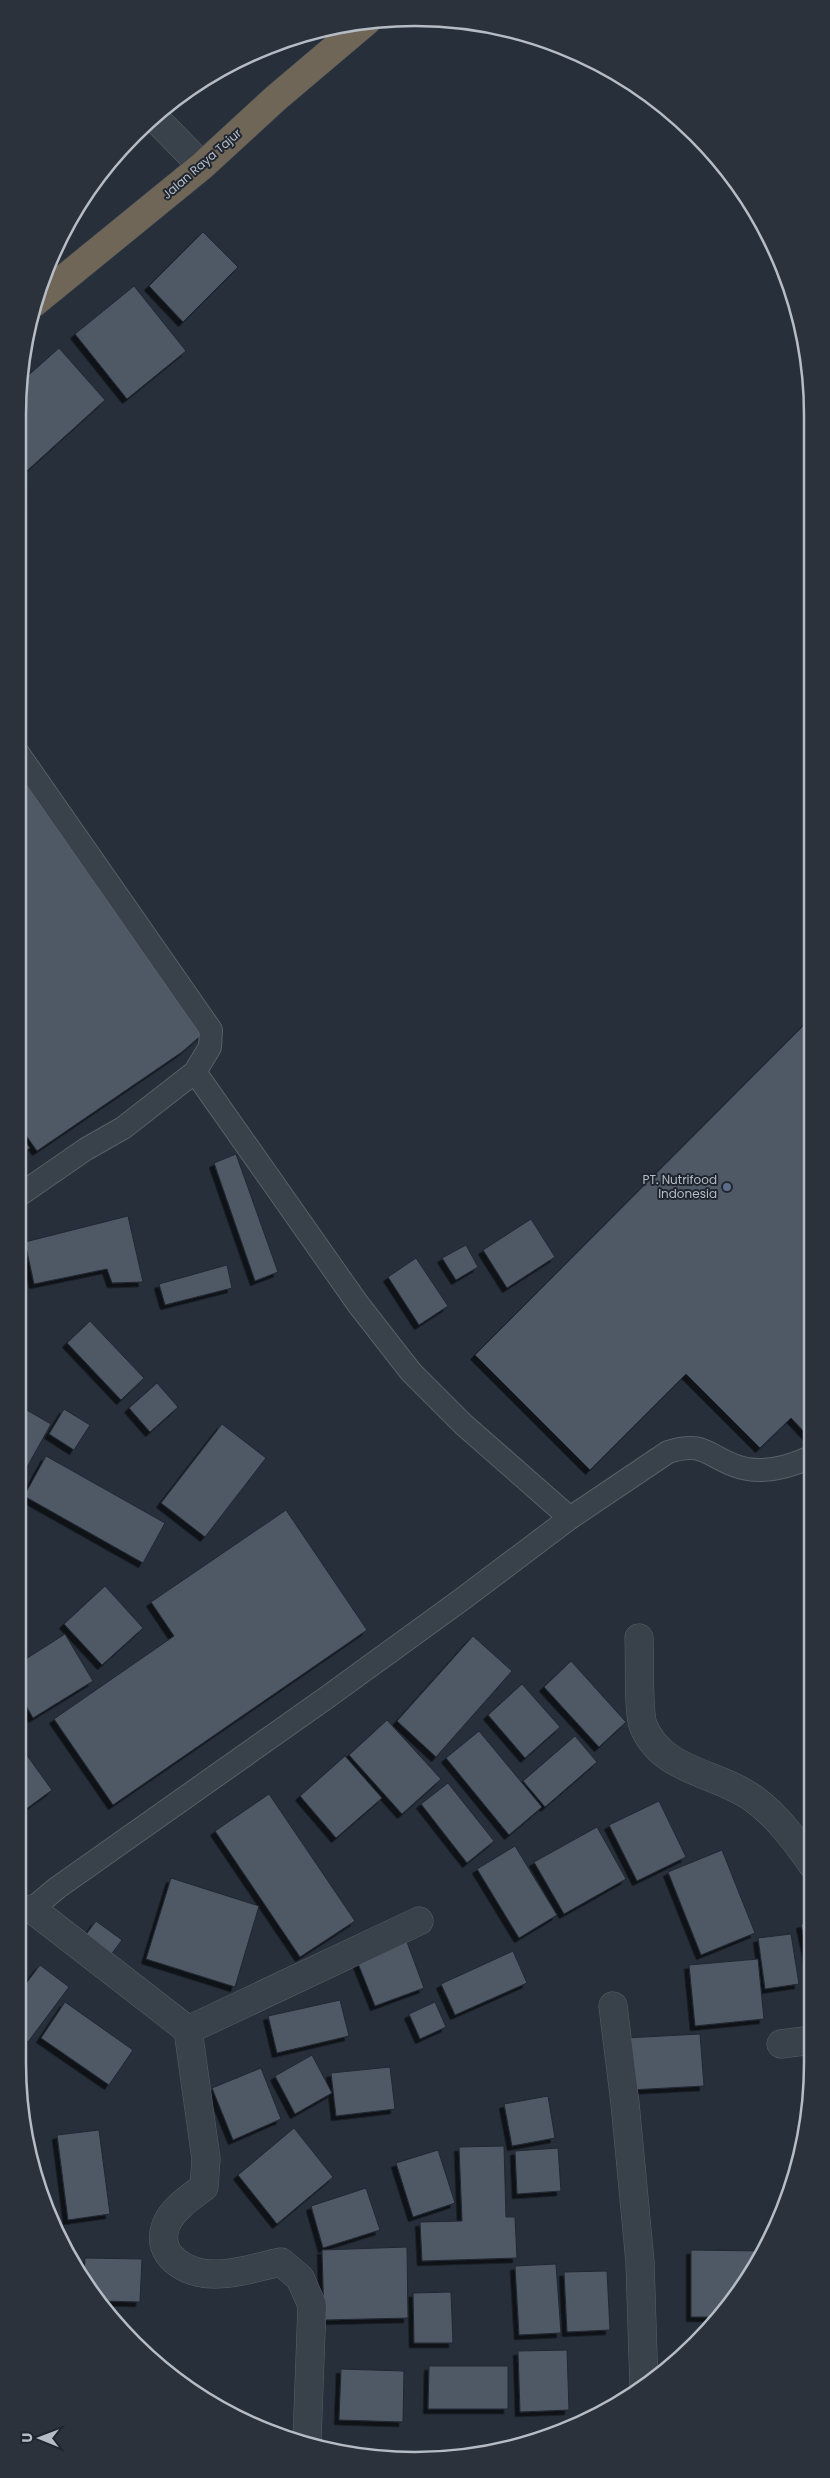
<svg xmlns="http://www.w3.org/2000/svg" width="830" height="2478" font-family="Poppins,sans-serif">
  <style>
    .building { fill: #4f5865; stroke: #212832; filter: url(#shadow) }
    .lines { fill: none; stroke-linecap: round; stroke-linejoin: round }
    .lane-casing { stroke: #585f69; stroke-width: 24 }
    .street-casing { stroke: #585f69; stroke-width: 29 }
    .highway-casing { stroke: #454c56; stroke-width: 29 }
    .lane { stroke: #39414b; stroke-width: 22 }
    .street { stroke: #39414b; stroke-width: 28 }
    .highway { stroke: #706657; stroke-width: 28 }
    .service-dot { fill: #5c6f8a; stroke: #1f2630; stroke-width: 2 }
    .labels { text-anchor: middle; stroke-width: 4; stroke-linejoin: round; paint-order: stroke }
    .street-label { font-size: 12px; fill: #b5bcc6; stroke: #1f2630 }
    .poi-label { font-size: 12px; fill: #b5bcc6; stroke: #1f2630; text-anchor: end }
    .rim { fill: none; stroke: #b5bcc6; stroke-width: 2.5 }
  </style>
  <defs>
    <filter id="shadow"><feDropShadow dx="-4.5" dy="4.5" stdDeviation="0" flood-color="#0009"/></filter>
  </defs>
  <rect width="100%" height="100%" fill="#262f3a"/>
  <path class="building" d="M203,232L238,267L183,322L149,286Z
    M134,286L186,351L127,399L75,334Z
    M59,348L105,400L18,479V415L22,381Z
    M18,764L204,1033L182,1052L37,1151L18,1124Z
    M810,1019L811,1439L791,1418L760,1448L686,1374L590,1470L475,1355Z
    M18,1131L30,1148L18,1157Z
    M236,1154L278,1272L255,1281L214,1163Z
    M128,1216L143,1282L112,1283L107,1269L34,1284L25,1242Z
    M531,1219L555,1257L507,1288L483,1250Z
    M466,1245L478,1267L456,1280L442,1258Z
    M416,1258L448,1306L419,1325L388,1277Z
    M227,1265L232,1288L165,1305L159,1284Z
    M90,1321L144,1378L121,1400L67,1343Z
    M157,1383L178,1407L150,1432L129,1408Z
    M18,1405L51,1424L27,1467L18,1462Z
    M64,1409L90,1425L74,1450L49,1434Z
    M222,1424L266,1458L205,1537L161,1503Z
    M46,1456L165,1523L143,1563L24,1496Z
    M286,1510L367,1630L113,1805L54,1719L174,1636L151,1602Z
    M105,1586L143,1628L102,1665L64,1624Z
    M65,1634L93,1681L33,1718L18,1692V1664Z
    M473,1636L512,1671L436,1757L397,1721Z
    M571,1661L626,1722L599,1747L544,1687Z
    M522,1684L560,1727L525,1758L488,1715Z
    M387,1720L441,1779L402,1814L349,1755Z
    M479,1731L542,1807L509,1835L446,1758Z
    M575,1736L597,1762L545,1807L523,1781Z
    M18,1743L52,1790L18,1815Z
    M345,1756L382,1798L336,1838L300,1796Z
    M448,1783L494,1841L467,1863L421,1804Z
    M269,1794L355,1921L300,1957L215,1831Z
    M659,1801L686,1857L637,1881L609,1825Z
    M597,1827L626,1879L564,1914L534,1862Z
    M515,1846L557,1915L519,1938L477,1869Z
    M722,1850L755,1933L701,1955L668,1872Z
    M171,1878L259,1906L235,1987L146,1959Z
    M96,1921L122,1940L107,1960L81,1941Z
    M812,1922V1976L801,1924Z
    M791,1934L799,1984L765,1989L758,1938Z
    M407,1942L424,1988L375,2006L357,1961Z
    M513,1951L527,1983L455,2015L441,1984Z
    M758,1959L764,2019L695,2026L689,1965Z
    M40,1965L69,1987L28,2042L18,2034V1994Z
    M340,2000L349,2036L277,2053L268,2016Z
    M65,2002L133,2050L109,2085L41,2038Z
    M435,2002L446,2027L420,2039L409,2014Z
    M700,2034L704,2086L629,2090L625,2038Z
    M312,2055L332,2093L295,2114L275,2076Z
    M390,2067L395,2109L336,2116L331,2073Z
    M261,2068L281,2119L233,2140L212,2088Z
    M548,2096L555,2138L512,2146L504,2104Z
    M294,2128L333,2177L277,2224L238,2175Z
    M99,2130L110,2214L68,2220L57,2135Z
    M504,2146L506,2217H515L517,2258L422,2261L420,2222L462,2221L459,2147Z
    M558,2148L561,2191L517,2194L515,2151Z
    M438,2150L455,2203L413,2217L396,2163Z
    M366,2188L380,2230L323,2248L311,2206Z
    M407,2247L408,2318L324,2320L322,2250Z
    M691,2250L761,2251L745,2284L718,2317H691Z
    M85,2258L142,2259L140,2302L101,2301L84,2273Z
    M556,2264L561,2333L519,2335L515,2266Z
    M607,2271L610,2330L567,2332L564,2272Z
    M451,2292L453,2343H414L413,2293Z
    M567,2350L569,2410L520,2412L518,2351Z
    M429,2366H508V2409H428Z
    M341,2369L404,2371L403,2422L339,2420Z"/>
  <g class="lines">
    <g class="lane-casing">
      <path id="lane" d="M18,753L211,1030L210,1047L195,1072L123,1128L86,1149L18,1196
        M195,1072L358,1304L411,1372L463,1424L570,1518
        M18,1914L32,1909L57,1888L326,1698L461,1600L570,1518L668,1452C704,1441 706,1455 736,1466C760,1475 789,1467 811,1457"/>
    </g>
    <g class="street-casing">
      <path id="street" d="M153,116L202,166
        M639,1638C640,1656 638,1711 643,1725C661,1772 717,1772 754,1799C777,1816 795,1840 812,1864
        M32,1909L188,2030L206,2159L204,2187C191,2197 172,2209 166,2225C154,2256 187,2274 213,2274C235,2275 260,2266 281,2262L300,2278L312,2305L307,2440
        M613,2006L625,2103L640,2262L644,2387
        M188,2030L419,1921
        M781,2044L812,2040"/>
    </g>
    <g class="highway-casing">
      <path id="highway" d="M34,303L202,166L276,98L367,21"/>
    </g>
    <use href="#lane" class="lane"/>
    <use href="#street" class="street"/>
    <use href="#highway" class="highway"/>
  </g>
  <circle class="service-dot" cx="727" cy="1187" r="5"/>
  <g class="labels">
    <g class="street-label">
      <text transform="translate(202 164) rotate(-41)" y="4">Jalan Raya Tajur</text>
    </g>
    <g class="poi-label">
      <text x="717" y="1184">PT. Nutrifood<tspan x="717" dy="14">Indonesia</tspan></text>
    </g>
  </g>
  <path d="M0 0H830V2478H0ZM415 26H415A389 389 0 0 1 804 415V2063A389 389 0 0 1 415 2452H415A389 389 0 0 1 26 2063V415A389 389 0 0 1 415 26Z" fill="#2b323c" fill-rule="evenodd"/>
  <path class="rim" d="M415 26H415A389 389 0 0 1 804 415V2063A389 389 0 0 1 415 2452H415A389 389 0 0 1 26 2063V415A389 389 0 0 1 415 26Z"/>
  <g transform="translate(40 2438) rotate(271)" stroke="#1f2630" stroke-width="4" paint-order="stroke">
  <path d="M0-4L9 19L0 12L-9 19Z" fill="#b5bcc6"/>
  <text y="-8" font-size="14" font-weight="bold" text-anchor="middle" fill="#b5bcc6">U</text>
  </g>
</svg>
